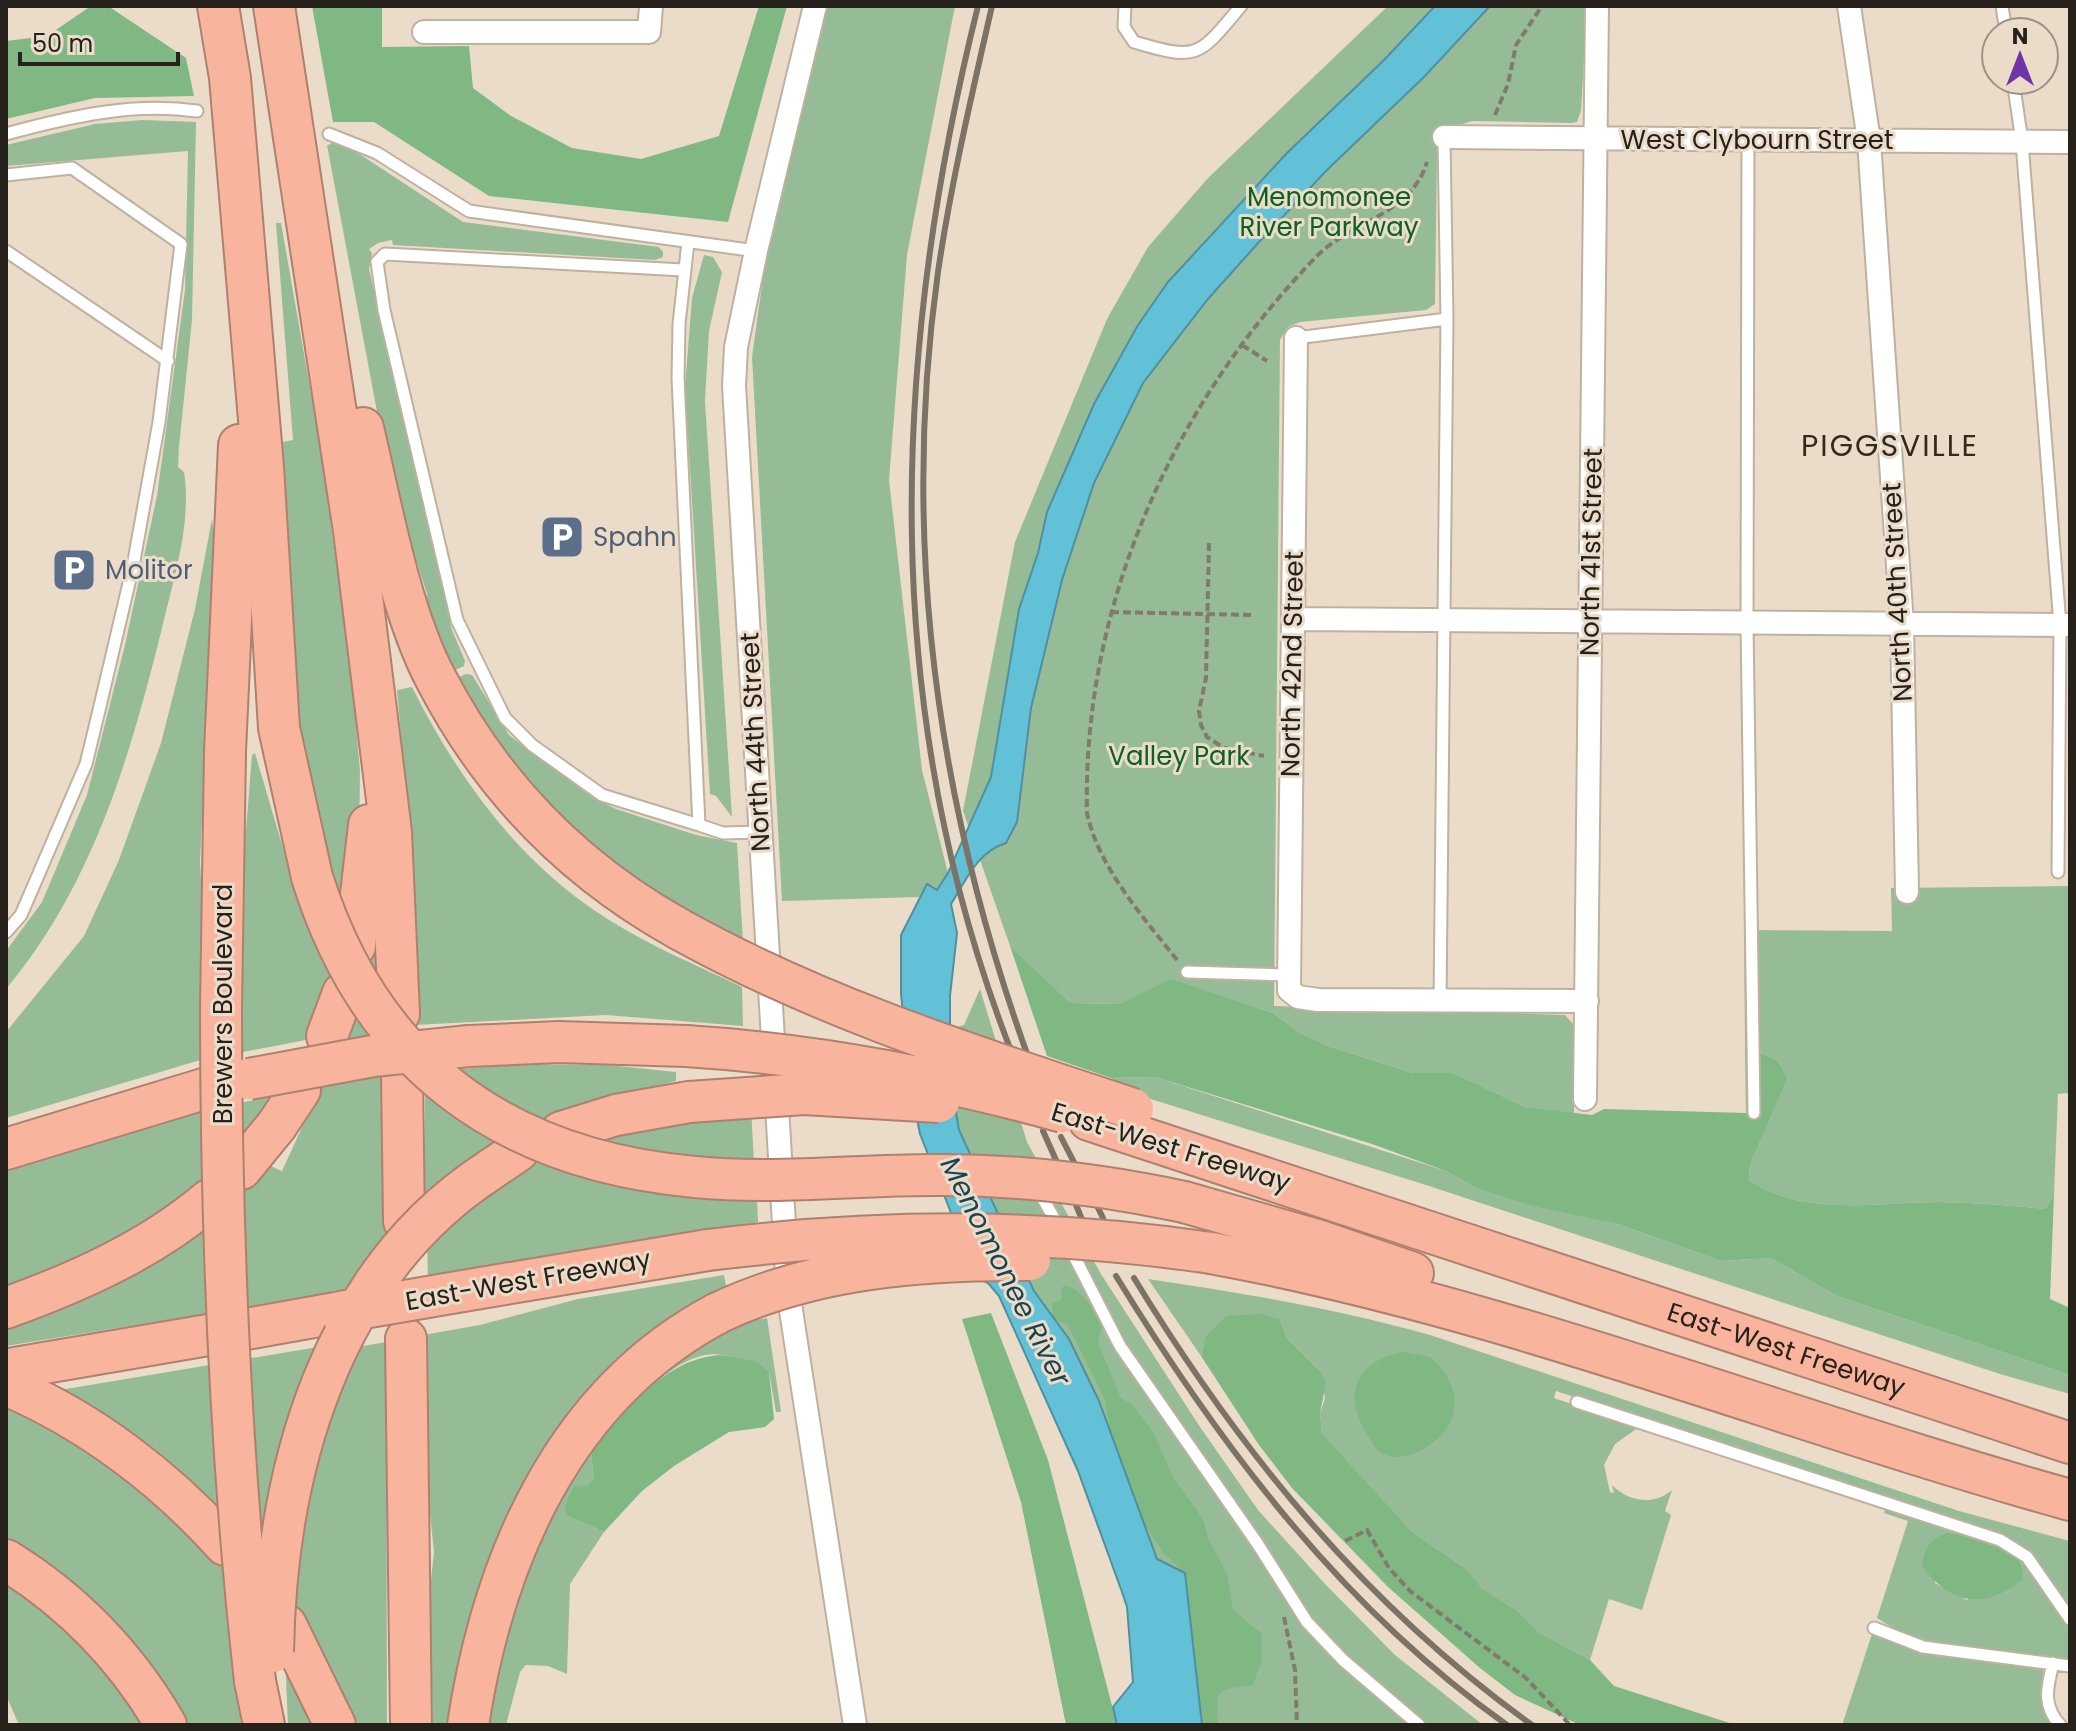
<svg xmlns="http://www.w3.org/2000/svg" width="2076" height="1731" font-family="Poppins,sans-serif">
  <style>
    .green { fill: #95bc97 }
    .forest { fill: #80b884 }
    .water { fill: #62c0d7; stroke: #50909e; stroke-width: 2 }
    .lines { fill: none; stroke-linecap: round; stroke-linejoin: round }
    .lane-casing { stroke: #bfb0a0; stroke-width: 15 }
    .street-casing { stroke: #bfb0a0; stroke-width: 26 }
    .highway-casing { stroke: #ae816f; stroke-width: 44 }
    .path { stroke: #83796d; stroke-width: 4; stroke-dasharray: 8 4; stroke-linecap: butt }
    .lane { stroke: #fff; stroke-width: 11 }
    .street { stroke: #fff; stroke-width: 22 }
    .highway { stroke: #f8b49d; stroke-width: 40 }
    .rail { stroke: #7c7367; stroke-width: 6 }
    .highway-bridge-casing { stroke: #ae816f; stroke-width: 44; stroke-linecap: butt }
    .highway-bridge { stroke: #f8b49d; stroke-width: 40 }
    .labels { text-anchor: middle; stroke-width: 6; stroke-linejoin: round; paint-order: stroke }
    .street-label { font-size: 26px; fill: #26211a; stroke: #ebdcca }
    .park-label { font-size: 26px; fill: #0b6121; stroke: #ebdcca }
    .service-label { font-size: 26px; fill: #4e5e75; stroke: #ebdcca; text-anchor: start }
    .water-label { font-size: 28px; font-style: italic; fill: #1a454f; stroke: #ebdcca }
    .quarter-label { font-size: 30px; letter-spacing: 2px; fill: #35291c; stroke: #ebdcca }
  </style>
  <rect width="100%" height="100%" fill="#ebdcca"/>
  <path class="green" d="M828,6H955L907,255L889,480L922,770L948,873L937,891L927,885L919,897L782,901L752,357L766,256Z
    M1388,6H1587L1581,111L1577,122L1572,123L1472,121L1447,129L1437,150L1435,304L1426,310L1300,322L1288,327L1280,340L1274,1006L1565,1015L1574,1025V1114L1525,1107L1454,1073H1413L1328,1046L1302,1034L1273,1013L1171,980L1119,1004L1071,1003L1010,946L963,811L1015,542L1107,319L1148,247L1208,178Z
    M142,120L196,122L192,320L179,447L178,467L184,472C192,523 174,577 162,628C130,757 93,885 6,989V951L42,902L87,795L125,645L157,496L185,290L188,151L6,166V145L95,124Z
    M329,134L463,222L659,247L663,252V257L655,260L393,245L392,240L378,243L369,249L372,253L369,269L452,630L465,661L464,666L448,673L423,625L427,594L398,505L378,417L327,145L331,144Z
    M276,223H281L320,445L351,670L360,771L359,843L330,1000L311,1039L197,1061L6,1118V1032L84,936L119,860L161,743L195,609L212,519L216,553L200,861L203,913L243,868L252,755L255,753L293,882L292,615L282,442L293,440Z
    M704,255L713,257L722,272L709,331L705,401L732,817L716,796L710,794L685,387L692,298Z
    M466,674L472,675L509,735L592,797L616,809L696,835L737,843L743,942L740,949L556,830L453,680Z
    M412,687C457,777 519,863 606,918C648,945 696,965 742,987L743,1026L606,1015L415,1025L410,839L397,690Z
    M372,884L384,992L390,1284L6,1346V1329C105,1296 195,1240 268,1165L282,1171L352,1018Z
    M2070,886L2069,1093L2058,1094L2054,1195L2045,1209C2011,1205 1975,1203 1941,1202C1877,1202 1804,1218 1749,1180L1750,1165L1788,1078L1777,1060L1745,1046L1744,930L1892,931L1891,888Z
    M980,989L1027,1142L1101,1274L1200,1427L1258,1510L1326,1585L1395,1655L1483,1725H1202L1185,1573L1157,1559L1099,1401L1069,1339L1034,1291L959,1130L950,1077L948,1030L964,1025Z
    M510,1064L608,1065L676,1072V1081L597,1100L537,1123L454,1070Z
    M1155,1077L1446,1171L1476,1188L1618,1224L1721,1261L1771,1258L1837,1296L2070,1375V1394L2000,1374L1426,1185L1141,1096L1111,1078Z
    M425,1089L501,1143L425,1201Z
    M287,1093L273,1114L163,1222L6,1296V1170C98,1138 191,1112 287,1093Z
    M751,1107L754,1163L594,1144L614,1127Z
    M531,1158C601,1191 680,1195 757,1198L758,1222L428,1277L427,1237Z
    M724,1275L727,1291C655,1338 603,1363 555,1438L452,1725H433L429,1598L434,1552L426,1475L423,1335L480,1325L578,1299Z
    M1148,1279C1244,1293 1337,1309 1430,1335L1959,1511L2070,1541V1660C2008,1653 1930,1655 1877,1618L1908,1521L1884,1513L1886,1507L1972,1535L1946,1533L1935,1583L1967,1600L2019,1557L2022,1548L2015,1541L1556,1391L1554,1398L1639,1427L1615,1444L1604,1465L1610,1492L1614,1493L1612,1485C1629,1502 1653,1506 1672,1490L1665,1511L1671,1515L1642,1610L1609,1599L1590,1660L1540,1633L1519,1612L1480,1588L1468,1570L1411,1531L1344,1461L1322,1434L1320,1414L1325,1398L1319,1370L1287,1338L1280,1319L1205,1337L1201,1356Z
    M767,1318L781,1412H776L769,1372C754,1367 737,1358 722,1355C676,1346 617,1420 591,1452L594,1479L567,1516L604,1532L570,1584L567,1674L548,1666L526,1665L520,1672L506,1725H484L522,1575L590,1436L719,1327Z
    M386,1342L387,1725H348L287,1600L295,1530L352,1348Z
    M324,1346L264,1554L54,1391Z
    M6,1400L84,1441L227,1566L241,1725H187C144,1645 83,1587 6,1539Z
    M6,1578L91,1648L149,1725H19L6,1695Z
    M1872,1634L1920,1652L2043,1670L2041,1703L2053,1725H1842Z
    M285,1655L319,1725H288Z"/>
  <path class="forest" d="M91,6H108L186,58L194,96L95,98L6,119V41L47,36Z
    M312,6H382V47L469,46L473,88L511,116L572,148L641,159L719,136L759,6H787L728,222L489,196L374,122H333Z
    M1010,946L1071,1003L1119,1004L1171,979L1273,1013L1302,1034L1328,1046L1413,1073H1454L1525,1107L1592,1115L1604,1109L1746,1113L1745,1046L1777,1060L1788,1078L1750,1165L1749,1180C1804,1218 1877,1202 1940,1202C1975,1203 2010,1205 2045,1209L2054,1195L2050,1299L2070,1308V1375L1837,1296L1771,1258L1721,1261L1618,1224L1533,1206L1476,1188L1446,1171L1372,1144L1155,1077L1111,1078L1047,1056Z
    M1067,1286L1076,1290L1093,1307L1102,1326L1098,1343L1121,1398L1133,1405L1154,1434L1173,1477L1203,1519L1208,1538L1227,1574L1233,1610L1261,1633L1262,1659L1253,1685L1226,1689L1218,1696L1217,1725H1202L1185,1573L1163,1553L1145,1524L1109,1426L1105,1400L1068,1325L1053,1319L1052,1303L1061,1300L1062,1287Z
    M991,1313L1048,1460L1117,1725H1066L1021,1502L962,1319Z
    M1261,1314L1280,1319L1287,1338L1319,1370L1326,1382L1320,1414L1322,1434L1411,1531L1468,1570L1481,1588L1519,1612L1540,1633L1590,1660L1614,1686L1736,1725H1580L1515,1695L1480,1668L1388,1587L1292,1488L1259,1445L1201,1356L1205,1337L1226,1316Z
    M1403,1352L1431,1357C1448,1375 1460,1392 1452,1418C1444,1441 1406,1467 1381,1453C1375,1449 1370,1439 1366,1433C1342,1394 1357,1360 1403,1352Z
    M720,1355L756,1361L769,1372L774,1419L765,1427L729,1432L674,1466L642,1491L604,1532L567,1516L565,1505L574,1486H587L594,1479L591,1452C624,1412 665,1358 720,1355Z
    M1946,1533C1975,1534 2028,1541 2022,1580C1984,1610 1951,1605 1922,1566C1924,1549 1929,1540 1946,1533Z"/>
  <path class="water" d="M1435,6H1490L1425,76L1327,170L1259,242L1208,299L1143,383L1094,483L1062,580L1031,708L1017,822L1006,843C977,852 967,879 951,904L957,933L950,996V1077L959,1130L1034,1291L1069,1339L1099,1401L1157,1559L1185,1573L1202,1725H1117L1113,1707L1133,1682L1127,1607L1122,1592L1078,1471L999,1296L989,1284L976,1276L920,1134L911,1088L901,994V935L927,884L937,890L948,873L991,777L1019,609L1038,553L1047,512L1094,404L1138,325L1168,282L1286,154L1384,60Z"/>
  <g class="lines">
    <g class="lane-casing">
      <path id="lane" d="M1125,6L1124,27L1134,42C1199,61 1198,57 1241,6
        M2002,6L2006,32
        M2013,80L2022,142L2060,625L2058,872
        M6,134C68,117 133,102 197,111
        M329,134L377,153L469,211L756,251
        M1748,139L1747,623L1754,1113
        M6,175L72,168L181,244L159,422L133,566L100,706L86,764L21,915L6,932
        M6,251L168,361
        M683,270L385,254L377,262L384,310L457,620L505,718L532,745L602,795L699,825L678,378L679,324L688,242
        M1296,338L1447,319
        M699,825L723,833L761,832
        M1187,972L1287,975
        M1440,1003L1447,319L1444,137
        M1038,1190L1059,1227
        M1069,1246L1120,1346L1257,1543L1307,1622L1343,1660L1419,1725
        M1577,1402L2000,1540L2027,1557L2070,1619
        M1874,1628L1923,1647L2070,1666
        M2053,1663C2047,1688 2042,1705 2060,1725"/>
    </g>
    <g class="street-casing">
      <path id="street" d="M815,6L756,251L736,347L734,386L788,1291L855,1725
        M1849,6L1869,141L1902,624L1907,892
        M424,32H649L651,6
        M1444,137L2070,142
        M1296,338L1289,990L1298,997L1318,1000L1587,1001
        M1294,619L2070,625
        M1585,1099L1597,6"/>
    </g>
    <g class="highway-casing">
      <g id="highway">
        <path d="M218,6L230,78L263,467L279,728L312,877"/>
        <path d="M274,6L354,531L391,832L399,1014"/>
        <path d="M363,428C381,504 400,612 436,679C492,787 573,870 679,929"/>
        <path d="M355,946L369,825"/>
        <path d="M221,1008L225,752L239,445"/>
        <path d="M327,1036L343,993"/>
        <path d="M469,1046L559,1042L686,1046"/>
        <path d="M402,1074L404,1221"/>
        <path id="s1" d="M1089,1120L2070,1443"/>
        <path d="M561,1132L616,1115L689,1102"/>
        <path d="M6,1149L207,1088"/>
        <path d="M241,1169L277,1125L300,1090"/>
        <path d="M490,1170L518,1151"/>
        <path d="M1184,1202L1317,1240L1413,1273"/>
        <path d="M1211,1253C1505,1307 1783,1420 2070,1500"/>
        <path d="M463,1291L708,1250"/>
        <path d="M6,1308C78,1282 150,1250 209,1200"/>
        <path d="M246,1329L336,1313"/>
        <path d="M406,1339L411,1725"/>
        <path d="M9,1369L214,1334"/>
        <path d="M6,1385C90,1421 165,1478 225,1545"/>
        <path d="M6,1560C74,1602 126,1656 166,1725"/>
        <path d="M286,1625L335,1725"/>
        <path d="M255,1681L264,1725"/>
        <path d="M468,1725C493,1560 563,1395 718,1313"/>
      </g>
    </g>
    <path class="path" d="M1495,115L1508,84L1516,45L1542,6
      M1242,345L1267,361
      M1209,543L1206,678L1199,711L1201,725L1207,737L1224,748L1264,756
      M1111,612L1253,615
      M1177,960C1144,918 1098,867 1087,813C1082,606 1173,404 1316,257C1351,221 1411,215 1427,162
      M1345,1541L1367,1530L1389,1568L1410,1591L1526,1678L1570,1725
      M1284,1617L1295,1670L1297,1725"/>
    <use href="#lane" class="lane"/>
    <use href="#street" class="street"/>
    <use href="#highway" class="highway"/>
    <path class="rail" d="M978,6C890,359 878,712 1013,1056
      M992,6C972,94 951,183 938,272C900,543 937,806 1030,1062
      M1043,1131L1060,1169
      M1061,1137L1079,1172
      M1076,1205L1081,1217
      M1098,1208L1103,1218
      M1116,1276C1221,1447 1342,1608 1507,1725
      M1134,1278C1240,1452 1365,1605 1532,1725"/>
    <g class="highway-bridge-casing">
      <path id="highway-bridge" d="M312,877C370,1063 503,1160 695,1177C777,1185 860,1174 943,1175C1024,1175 1104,1185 1184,1202
        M679,929C823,1009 977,1057 1133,1109
        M221,1008C221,1233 230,1457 255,1681
        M686,1046C815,1054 938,1077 1063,1112
        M249,1079L373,1056L469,1046
        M689,1102L804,1094L939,1102
        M708,1250C877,1229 1043,1228 1211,1253
        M340,1312L463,1291
        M718,1313C814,1267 925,1259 1030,1260
        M273,1652C276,1470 330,1274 490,1170"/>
    </g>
    <use href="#highway-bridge" class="highway-bridge"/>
  </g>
  <defs>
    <g id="parking-square" transform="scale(2.3)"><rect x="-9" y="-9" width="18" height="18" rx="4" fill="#5c6f8a" stroke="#ebdcca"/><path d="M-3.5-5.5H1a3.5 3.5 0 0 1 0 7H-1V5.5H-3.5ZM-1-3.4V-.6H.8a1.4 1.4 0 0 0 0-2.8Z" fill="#fff"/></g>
  </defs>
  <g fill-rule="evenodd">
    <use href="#parking-square" x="562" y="537"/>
    <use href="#parking-square" x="74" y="570"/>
  </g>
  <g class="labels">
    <g class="street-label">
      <text x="1757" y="149">West Clybourn Street</text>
      <text transform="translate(1591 552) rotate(-89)" y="9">North 41st Street</text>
      <text transform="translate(1897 592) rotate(-93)" y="9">North 40th Street</text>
      <text transform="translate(1292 664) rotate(-89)" y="9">North 42nd Street</text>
      <text transform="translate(755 742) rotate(-93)" y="9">North 44th Street</text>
      <text transform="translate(223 1004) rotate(-90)" y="9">Brewers Boulevard</text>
      <text transform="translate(1171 1147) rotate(17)" y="9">East-West Freeway</text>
      <text transform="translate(528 1280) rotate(-10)" y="9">East-West Freeway</text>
      <text dy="9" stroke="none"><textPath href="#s1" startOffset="734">East-West Freeway</textPath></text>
    </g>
    <g class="park-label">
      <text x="1329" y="206">Menomonee<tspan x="1329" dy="30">River Parkway</tspan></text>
      <text x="1179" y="765">Valley Park</text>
    </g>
    <g class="service-label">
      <text x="593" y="546">Spahn</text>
      <text x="105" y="579">Molitor</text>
    </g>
    <g class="water-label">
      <text transform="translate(1006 1271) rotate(63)" y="10">Menomonee River</text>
    </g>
    <g class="quarter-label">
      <text x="1890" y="456">PIGGSVILLE</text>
    </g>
  </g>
  <rect width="2076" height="1731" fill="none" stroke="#26211a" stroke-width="16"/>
  <g transform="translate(2020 56)"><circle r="38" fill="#ebdcca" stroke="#9c9184" stroke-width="2"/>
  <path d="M0-6L14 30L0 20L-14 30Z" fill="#6e34aa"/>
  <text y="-12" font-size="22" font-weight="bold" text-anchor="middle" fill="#26211a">N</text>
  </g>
  <path d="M20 52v12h158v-12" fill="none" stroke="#26211a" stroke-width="4"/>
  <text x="32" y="52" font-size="24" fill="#26211a" stroke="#ebdcca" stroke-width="6" paint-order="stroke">50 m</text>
</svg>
